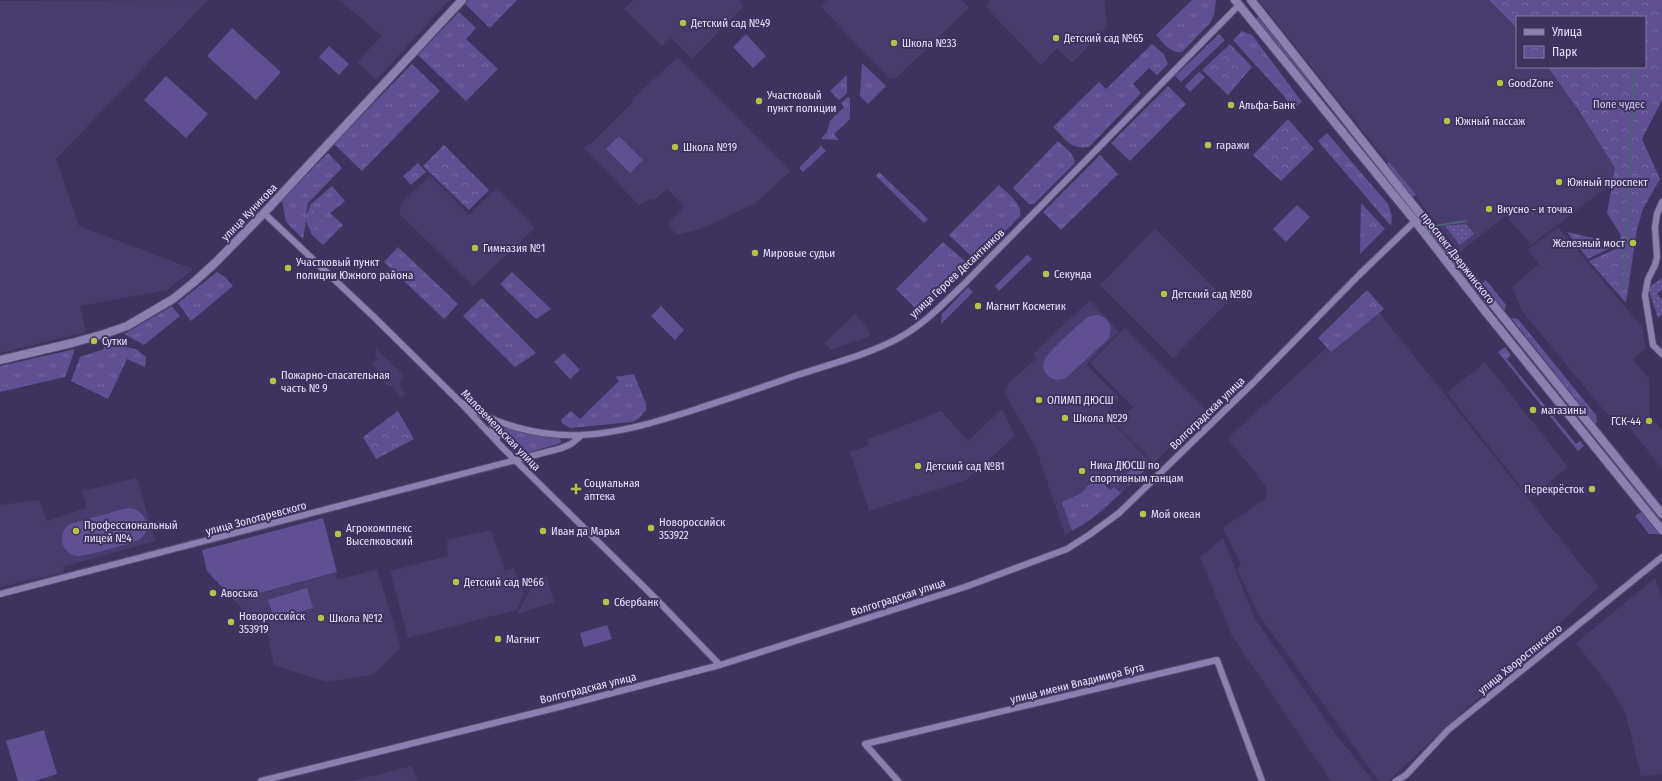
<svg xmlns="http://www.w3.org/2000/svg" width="1662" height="781" font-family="'Fira Sans Condensed',sans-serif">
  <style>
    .built { fill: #483c6f }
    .grass { fill: url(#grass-tufts) }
    .park { fill: url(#park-crowns) }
    .garden { fill: url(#garden-dots) }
    .pitch { fill: #604f93 }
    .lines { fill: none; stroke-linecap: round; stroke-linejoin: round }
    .stream { stroke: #4a6276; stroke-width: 2 }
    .minor-casing { stroke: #574e74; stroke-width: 8 }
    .tertiary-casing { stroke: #574e74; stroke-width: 10 }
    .minor { stroke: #8a80b2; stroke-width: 6 }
    .tertiary { stroke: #8a80b2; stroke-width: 8 }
    .poi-dot { fill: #b8c147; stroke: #3e335f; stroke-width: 1.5 }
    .labels { text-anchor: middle; stroke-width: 4; stroke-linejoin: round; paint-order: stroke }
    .poi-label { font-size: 11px; fill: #e7e3fe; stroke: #3e335f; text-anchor: start }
    .park-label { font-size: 11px; fill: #d3cbf7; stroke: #3e335f }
    .street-label { font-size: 11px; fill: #e7e3fe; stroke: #3e335f }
  </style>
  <defs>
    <pattern id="grass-tufts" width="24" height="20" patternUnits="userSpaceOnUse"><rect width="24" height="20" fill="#604f93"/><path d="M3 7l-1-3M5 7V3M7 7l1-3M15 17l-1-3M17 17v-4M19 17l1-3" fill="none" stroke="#7768a3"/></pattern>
    <pattern id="park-crowns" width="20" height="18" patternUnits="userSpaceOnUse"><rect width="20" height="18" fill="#604f93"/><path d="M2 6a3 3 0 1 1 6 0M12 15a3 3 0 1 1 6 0" fill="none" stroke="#7768a3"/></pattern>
    <pattern id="garden-dots" width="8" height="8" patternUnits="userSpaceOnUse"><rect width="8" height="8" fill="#604f93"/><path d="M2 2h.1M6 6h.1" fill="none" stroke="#7768a3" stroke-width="1.8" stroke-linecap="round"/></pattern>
  </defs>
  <rect width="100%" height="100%" fill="#3e335f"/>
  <path class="built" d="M208,0L56,159L79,226L193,269L167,290L80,306L86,332L0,353V1Z
    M339,0H449L376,80L357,62L382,36Z
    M633,0H738L744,6L692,59L671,38L662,46L624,9Z
    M829,0H962L969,8L895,79L889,78L821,7Z
    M991,0H1104L1105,2L1107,27L1072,63L1057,48L1041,65L985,6Z
    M1258,0H1497L1517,19V67H1556L1626,172L1531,245L1506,215L1460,252Z
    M678,58L790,171L756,203L703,228L677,235L667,224L684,207L667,189L655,199H651L639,205L584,148L588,145H590L633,102L632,100L674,60Z
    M430,175L469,215L497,188L535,228L473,286L400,214V205Z
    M1558,227L1642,327L1646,348L1633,359L1649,379L1650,416L1662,431V469L1624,420L1608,415L1522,311L1512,287L1539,264L1528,250Z
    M1155,229L1228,302L1173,358L1100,285Z
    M1090,300L1119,332L1086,364L1119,398L1107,412L1114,424L1152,464L1103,511L1065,535L1036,448L1004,392L1009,383L1037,358L1033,354Z
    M1373,305L1599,587L1388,781H1379L1258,614L1237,569L1241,564L1223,528L1266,498L1267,488L1228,438Z
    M855,314L867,327L870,336L831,350L825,343Z
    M1125,328L1207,410L1154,463L1116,425L1133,407L1090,363Z
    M376,349L404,376L399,384L405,394L401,397L392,386H387L372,363L378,359L375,355Z
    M1485,362L1568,467L1530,498L1447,393Z
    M1002,409L1015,436L966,480L869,511L850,452L869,445L867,440L941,411L968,441Z
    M137,478L155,541L63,567L64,572L0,587V505L39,500L47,521L87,508L82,491Z
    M491,530L505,571L514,568L524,594L516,610L408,638L390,571L448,556L447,540Z
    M1223,538L1255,619L1334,732L1373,781H1331L1232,636L1200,557Z
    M377,569L401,648L372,675L326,682L274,665L269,644L270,642L269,637L234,600L335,573L337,580Z
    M546,575L554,602L517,614L530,590L527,580Z
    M1655,578L1662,597V774L1641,776L1626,715L1614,693L1576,643Z
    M412,766L417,781H353Z"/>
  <path class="grass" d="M468,0H517L490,28L465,4Z
    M1192,0H1216L1214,15L1210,23L1182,52C1170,54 1164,43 1156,35Z
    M459,12L476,28L466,39L498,69L466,101L418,55Z
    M1259,16L1313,83L1309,86L1256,19Z
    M1242,31L1252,35L1302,102L1293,108L1282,94L1233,40Z
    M1219,34L1225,40L1181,82L1175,76Z
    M1152,44L1164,54L1168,64L1157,75L1149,68L1133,84L1141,93L1089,147C1070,150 1066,139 1053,127L1099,82L1106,89Z
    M862,63L886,86L868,104L860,96Z
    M412,64L440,91L362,171L334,144Z
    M1199,72L1205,77L1190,92L1185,86Z
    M847,75V93L839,100L830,91Z
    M1168,86L1186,104L1130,161L1111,143Z
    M848,97L850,98V119L834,134L839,140L821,139L827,132L830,121L844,107L841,103Z
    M1327,133L1388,204L1392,216L1391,226L1318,141Z
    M1058,141L1071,153L1075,161L1074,164L1034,204H1029L1013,188Z
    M821,146L826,151L803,172L799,168Z
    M328,153L342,168L308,203L306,216L311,204L332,186L345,201L330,213L343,225L323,245L312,235L306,221L303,239L286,222L282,200Z
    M1100,155L1118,174L1061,230L1043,212Z
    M1389,162L1416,195L1412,197L1386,165Z
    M879,172L928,219L924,223L876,176Z
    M999,185C1008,194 1023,204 1020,216L979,259L973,258L949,235Z
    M1361,203L1385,229L1360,254Z
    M1567,232L1618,244L1588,259Z
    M943,242L965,261V271L920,313L896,289Z
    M398,247L458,304L444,319L384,262Z
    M1027,255L1032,259L999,291L995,286Z
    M217,272L225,277L233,286L191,321L178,303Z
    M512,272L551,309L536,319L500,284Z
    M1486,280L1506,305L1504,311L1482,283Z
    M968,287L973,292L941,324L942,314Z
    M1367,290L1384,309L1331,352L1318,338Z
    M482,298L536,353L515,367L463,316Z
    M172,306L180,316L144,345L124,334Z
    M1511,318L1518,319L1596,415L1597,422L1595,423Z
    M103,343L136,349L146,357L145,367L127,359L108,399L71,381L80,357L104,349Z
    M1505,347L1511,355L1507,359L1576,444L1580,441L1584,446L1578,451L1498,352Z
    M75,349L65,377L0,392V366Z
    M634,374L646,404V410L638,419L632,422L570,428L563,424L561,420L571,411L580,419L619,381L615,377Z
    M503,425L526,433L560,438L561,443L524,454L504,437L501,431Z
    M1143,458L1150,465L1129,485L1123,478Z
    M1097,477L1110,490L1114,487L1121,493L1090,520L1072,531L1062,502L1080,494Z
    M1641,512L1659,534H1649L1635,516Z"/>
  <path class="park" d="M1489,0H1662V100L1642,139L1660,179L1643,209L1637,229L1626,303L1589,261L1618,248L1621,235L1607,213L1615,168L1580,112L1548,67H1645V17H1517V28Z
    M1230,44L1252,67L1228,95L1202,70Z
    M1288,119L1314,149L1281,181L1253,155Z
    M444,145L489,190L469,210L423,166Z
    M418,163L426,172L411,185L403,176Z
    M311,209L325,223L316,232L310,221Z
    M398,411L414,439L376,459L363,437Z"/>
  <path class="garden" d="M1466,224L1474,234L1460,245L1445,226Z
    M1662,278V290L1657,294L1662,300V315L1658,318L1648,288Z"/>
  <path class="pitch" d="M232,28L281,72L256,100L207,56Z
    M746,34L766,56L753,68L733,47Z
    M329,46L349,64L339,75L319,57Z
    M166,76L208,114L186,138L144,100Z
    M619,136L643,160L630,173L606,149Z
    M1297,205L1310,217L1286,242L1273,229Z
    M661,306L684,330L675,340L651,316Z
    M1097,315C1109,317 1114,328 1108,339L1066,378C1053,384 1038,373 1045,359C1048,352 1081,322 1088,317C1091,316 1094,315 1097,315Z
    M564,353L580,370L570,379L554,362Z
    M127,508C143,507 155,528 140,539C134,543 84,557 77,556C69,555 62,548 62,539C62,532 65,527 70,524Z
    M323,518L337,572L234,600L207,571L202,550Z
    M307,588L313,608L274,619L268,600Z
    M607,625L612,639L584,647L580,633Z
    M44,730L57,774L35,781H18L6,741Z"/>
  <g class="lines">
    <path class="stream" d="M1434,226L1466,221
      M1624,289L1634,76L1632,67"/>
    <g class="minor-casing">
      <path id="minor" d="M1662,202L1657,214L1655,227L1657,257L1655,265L1648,279L1645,295L1653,345L1662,354
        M264,213L375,318L459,401L502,447L656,599L720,665
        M459,401C495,425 539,437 582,435C622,433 659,421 697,409C730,398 764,387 797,375C831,364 874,353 904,335C926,322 944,303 962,286L1239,5
        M494,420L492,426L497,438
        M0,594C188,546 375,497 562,448L571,444L582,435
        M261,781L555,708L720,665L965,587L1067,549L1089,535L1119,513L1253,383L1359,275L1415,221
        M898,781L865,744L1217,660L1262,781
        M1396,781L1406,775L1448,730L1662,557"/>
    </g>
    <g class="tertiary-casing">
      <path id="tertiary" d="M1235,0L1415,221L1485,311L1662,530
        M1251,0L1421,215L1662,514
        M0,360L72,343L104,334L127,326L173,299L193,283L215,263L264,213L462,0"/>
    </g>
    <use href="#minor" class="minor"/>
    <use href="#tertiary" class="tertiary"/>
  </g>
  <g class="poi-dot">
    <circle cx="683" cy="23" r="4"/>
    <circle cx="1056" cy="38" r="4"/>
    <circle cx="894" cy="43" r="4"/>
    <circle cx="1500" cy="83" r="4"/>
    <circle cx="759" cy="101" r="4"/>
    <circle cx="1231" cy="105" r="4"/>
    <circle cx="1447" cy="121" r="4"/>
    <circle cx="1208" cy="145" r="4"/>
    <circle cx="675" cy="147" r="4"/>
    <circle cx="1559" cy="182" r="4"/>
    <circle cx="1489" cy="209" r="4"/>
    <circle cx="1633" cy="243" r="4"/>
    <circle cx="475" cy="248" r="4"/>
    <circle cx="755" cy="253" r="4"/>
    <circle cx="288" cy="268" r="4"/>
    <circle cx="1046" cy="274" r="4"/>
    <circle cx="1164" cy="294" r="4"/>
    <circle cx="978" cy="306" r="4"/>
    <circle cx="94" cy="341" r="4"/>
    <circle cx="273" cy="381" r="4"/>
    <circle cx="1039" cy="400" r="4"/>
    <circle cx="1533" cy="410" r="4"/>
    <circle cx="1065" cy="418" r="4"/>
    <circle cx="1649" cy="421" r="4"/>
    <circle cx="918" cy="466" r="4"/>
    <circle cx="1082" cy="471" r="4"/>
    <path d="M574 483h4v4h4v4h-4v4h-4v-4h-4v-4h4z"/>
    <circle cx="1592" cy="489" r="4"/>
    <circle cx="1143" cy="514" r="4"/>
    <circle cx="651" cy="528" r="4"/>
    <circle cx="76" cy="531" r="4"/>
    <circle cx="543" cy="531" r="4"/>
    <circle cx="338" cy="534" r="4"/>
    <circle cx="456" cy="582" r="4"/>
    <circle cx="213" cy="593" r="4"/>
    <circle cx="606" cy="602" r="4"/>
    <circle cx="321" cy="618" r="4"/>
    <circle cx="231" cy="622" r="4"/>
    <circle cx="498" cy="639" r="4"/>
  </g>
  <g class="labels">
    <g class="poi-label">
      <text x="691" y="27">Детский сад №49</text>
      <text x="1064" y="42">Детский сад №65</text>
      <text x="902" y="47">Школа №33</text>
      <text x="1508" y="87">GoodZone</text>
      <text x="767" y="99">Участковый<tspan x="767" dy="13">пункт полиции</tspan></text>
      <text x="1239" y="109">Альфа-Банк</text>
      <text x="1455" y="125">Южный пассаж</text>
      <text x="1216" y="149">гаражи</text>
      <text x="683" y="151">Школа №19</text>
      <text x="1567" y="186">Южный проспект</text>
      <text x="1497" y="213">Вкусно - и точка</text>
      <text x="1625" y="247" text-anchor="end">Железный мост</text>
      <text x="483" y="252">Гимназия №1</text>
      <text x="763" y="257">Мировые судьи</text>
      <text x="296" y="266">Участковый пункт<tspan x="296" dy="13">полиции Южного района</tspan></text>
      <text x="1054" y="278">Секунда</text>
      <text x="1172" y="298">Детский сад №80</text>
      <text x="986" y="310">Магнит Косметик</text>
      <text x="102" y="345">Сутки</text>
      <text x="281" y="379">Пожарно-спасательная<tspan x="281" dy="13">часть № 9</tspan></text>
      <text x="1047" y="404">ОЛИМП ДЮСШ</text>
      <text x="1541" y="414">магазины</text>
      <text x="1073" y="422">Школа №29</text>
      <text x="1641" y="425" text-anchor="end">ГСК-44</text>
      <text x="1090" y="469">Ника ДЮСШ по<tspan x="1090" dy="13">спортивным танцам</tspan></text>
      <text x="926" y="470">Детский сад №81</text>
      <text x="584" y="487">Социальная<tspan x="584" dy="13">аптека</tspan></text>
      <text x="1584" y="493" text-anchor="end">Перекрёсток</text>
      <text x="1151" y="518">Мой океан</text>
      <text x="659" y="526">Новороссийск<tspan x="659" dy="13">353922</tspan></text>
      <text x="84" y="529">Профессиональный<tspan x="84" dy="13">лицей №4</tspan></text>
      <text x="346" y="532">Агрокомплекс<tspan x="346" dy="13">Выселковский</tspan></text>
      <text x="551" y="535">Иван да Марья</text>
      <text x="464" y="586">Детский сад №66</text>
      <text x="221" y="597">Авоська</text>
      <text x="614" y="606">Сбербанк</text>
      <text x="239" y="620">Новороссийск<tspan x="239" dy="13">353919</tspan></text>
      <text x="329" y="622">Школа №12</text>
      <text x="506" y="643">Магнит</text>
    </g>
    <g class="park-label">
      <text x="1619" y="108">Поле чудес</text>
    </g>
    <g class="street-label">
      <text transform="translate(249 212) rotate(-46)" y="4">улица Куникова</text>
      <text transform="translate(1458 258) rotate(52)" y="4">проспект Дзержинского</text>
      <text transform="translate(957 273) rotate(-43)" y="4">улица Героев Десантников</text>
      <text transform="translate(1207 413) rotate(-44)" y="4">Волгоградская улица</text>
      <text transform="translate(501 430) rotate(46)" y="4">Малоземельская улица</text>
      <text transform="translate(256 518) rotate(-15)" y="4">улица Золотаревского</text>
      <text transform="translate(898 597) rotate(-18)" y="4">Волгоградская улица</text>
      <text transform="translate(1520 659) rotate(-39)" y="4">улица Хворостянского</text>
      <text transform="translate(1077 683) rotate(-14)" y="4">улица имени Владимира Бута</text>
      <text transform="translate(588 688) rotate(-14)" y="4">Волгоградская улица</text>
    </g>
  </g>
  <rect x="1516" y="16" width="130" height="52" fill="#3e335f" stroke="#82799f"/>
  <rect x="1524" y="29" width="20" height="6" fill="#8a80b2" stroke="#82799f"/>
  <text x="1552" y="36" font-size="12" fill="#e7e3fe">Улица</text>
  <rect x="1524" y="46" width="20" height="12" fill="url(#park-crowns)" stroke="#82799f"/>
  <text x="1552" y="56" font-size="12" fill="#e7e3fe">Парк</text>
</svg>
